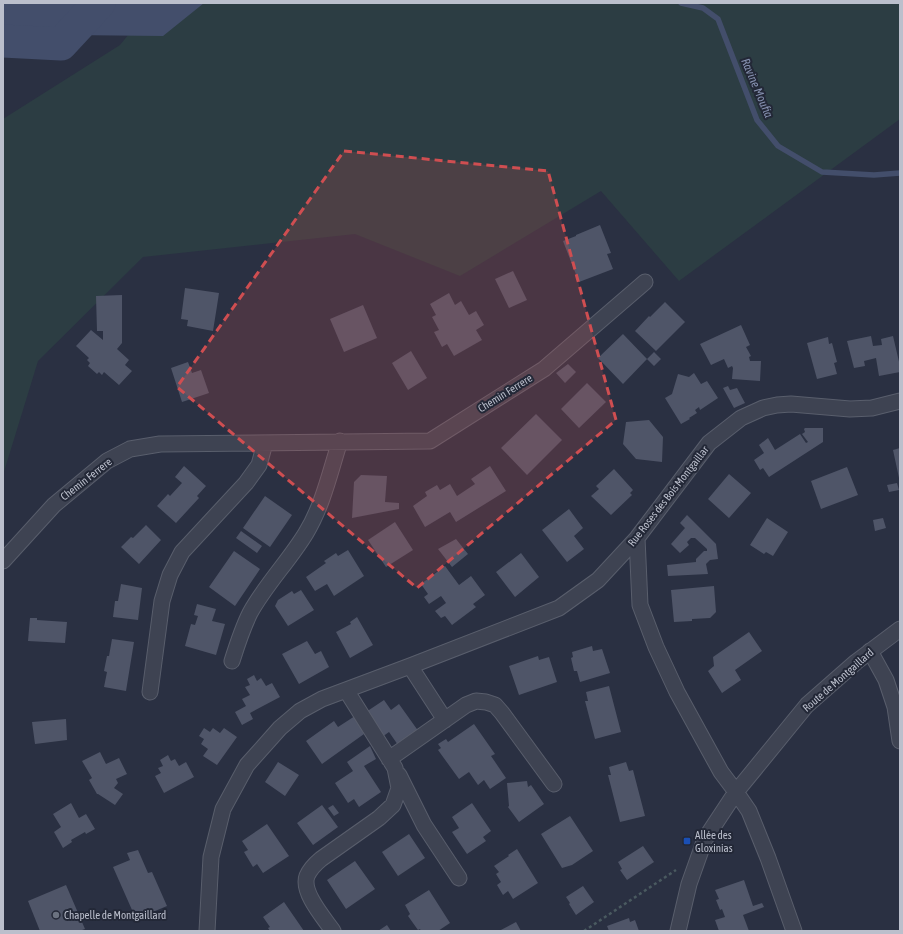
<svg xmlns="http://www.w3.org/2000/svg" width="903" height="934" font-family="'Asap Condensed',sans-serif">
  <style>
    .green { fill: #2c3d43 }
    .water { fill: #434e6b }
    .lines { fill: none; stroke-linecap: round; stroke-linejoin: round }
    .stream { stroke: #434e6b; stroke-width: 5.5 }
    .river { stroke: #434e6b; stroke-width: 33 }
    .building { fill: #4f5568 }
    .minor-casing { stroke: #595e6c; stroke-width: 17 }
    .path { stroke: #4a5a60; stroke-width: 2.5; stroke-dasharray: 3 3; stroke-linecap: butt }
    .minor { stroke: #3e4352; stroke-width: 15 }
    .marked { fill: #cf4e51; fill-opacity: 0.2; stroke: #cf4e51; stroke-width: 3; stroke-dasharray: 8 5; stroke-linejoin: round }
    .transit-dot { fill: #1a4fb4; stroke: #232837; stroke-width: 1.5 }
    .worship-dot { fill: #6b7280; stroke: #232837; stroke-width: 1.5 }
    .labels { text-anchor: middle; stroke-width: 4; stroke-linejoin: round; paint-order: stroke }
    .street-label { font-size: 11px; fill: #bbbfcc; stroke: #232837 }
    .poi-label { font-size: 11px; fill: #bbbfcc; stroke: #232837; text-anchor: start }
    .water-label { font-size: 12px; font-style: italic; fill: #8691b0; stroke: #232837 }
  </style>
  <rect width="100%" height="100%" fill="#2a3042"/>
  <path class="green" d="M154,3H900V119L679,281L601,191L460,276L355,234L143,257L38,361L3,475V119L120,45Z"/>
  <path class="water" d="M3,3H204L163,36L68,35L3,46Z"/>
  <g class="lines">
    <path class="stream" d="M681,3L703,8L718,19L757,120L778,146L822,172L874,175L900,173"/>
    <path class="river" d="M3,41L61,44L99,3"/>
  </g>
  <path class="building" d="M600,225L611,253L607,254L613,269L579,282L563,241L576,236V235Z
    M513,271L527,300L509,308L495,279Z
    M185,288L219,293L217,306L213,331L187,326L188,320L181,319Z
    M449,293L455,305L461,301L469,315L476,311L484,325L476,330L482,340L454,356L447,344L442,347L434,332L439,330L432,317L436,315L430,304Z
    M122,295V343L117,349L129,360L125,365L132,371L119,385L104,372L102,375L99,372L97,374L88,366L90,363L87,360L89,358L76,346L91,330L103,340V331H97L96,296Z
    M665,302L685,322L656,351L635,331L649,316L650,317Z
    M363,305L377,338L344,352L330,319Z
    M741,325L750,345L746,347L751,356L749,357L750,361H761L760,381L732,379L733,368L732,366L728,368L724,359L711,365L700,344Z
    M623,334L647,359L623,384L598,358Z
    M871,336L873,346L882,345L881,339L893,336L900,366V372L879,376L876,358L864,361L865,366L854,368L847,341Z
    M828,337L829,344L832,343L837,362L834,363L837,374L817,379L807,343Z
    M411,351L427,378L408,390L392,363Z
    M654,352L661,359L654,366L647,359Z
    M188,362L192,373L201,370L209,393L182,402L171,368Z
    M568,364L576,372L565,383L556,373Z
    M694,373L701,384L707,381L718,398L700,410L699,407L695,410L697,413L689,418L690,419L681,424L665,398L672,394L678,374L689,377Z
    M587,383L606,402L579,428L561,409Z
    M728,386L730,390L737,388L745,403L734,408L723,388Z
    M536,414L562,440L527,475L501,448Z
    M649,420L663,437L662,462L636,459L623,444L626,422Z
    M805,428H823V442L769,477L763,468L760,470L754,460L764,453L759,445L768,438L775,450L800,434L806,443L808,442L802,434L805,432L804,429Z
    M900,448V478H899L893,450Z
    M184,466L206,486L197,496L199,498L176,523L157,506L168,494L170,496L182,483L175,477Z
    M490,466L506,491L456,522L450,512L425,527L413,506L427,496L425,492L437,485L440,490L450,484L457,496L475,484L471,479Z
    M847,467L858,495L821,509L811,481Z
    M614,469L633,490L630,493L632,495L611,515L591,496L599,489L596,486Z
    M729,474L751,493L729,518L708,499Z
    M361,475L387,476L385,502L399,503V509L352,518L354,482Z
    M897,483L899,490L889,492L887,485Z
    M265,496L292,515L270,547L243,528Z
    M569,509L583,528L574,536L584,549L567,562L542,530Z
    M687,515L716,544L718,559L710,560L706,564L708,574L668,576L667,565L696,562V559L704,551H707V549L695,538H691L687,542L689,545L680,553L671,544L685,528L680,523Z
    M767,518L788,532L773,556L766,552L764,554L750,545Z
    M883,518L886,528L875,531L873,520Z
    M395,522L413,550L386,567L368,540Z
    M146,525L161,540L139,564L121,547L131,537L133,538Z
    M241,531L262,546L257,553L236,538Z
    M456,539L468,554L452,567L438,549Z
    M348,550L364,576L334,596L327,584L315,591L306,577L326,563L324,561L336,553L338,556Z
    M234,551L260,569L235,606L209,587Z
    M521,553L539,577L515,597L496,572Z
    M445,566L459,585L471,576L485,595L473,604L476,607L452,625L445,616L441,618L435,611L446,603L441,596L429,604L424,597L428,594L421,584Z
    M121,584L142,588L138,620L113,617L115,601H118Z
    M714,586L716,612L710,618L692,619V621L674,622L671,590Z
    M301,590L314,610L288,626L275,606L278,600L292,591L294,594Z
    M197,604L216,609L212,621L225,624L216,655L185,646L191,624L195,625L198,616L194,615Z
    M357,617L373,645L350,658L336,632L351,624L350,622Z
    M30,618H37V620L67,622L65,643L28,641Z
    M749,632L762,651L735,670L741,680L722,693L708,671L714,666L713,657Z
    M112,639L134,642L126,691L104,687L107,672L104,671L107,656H109Z
    M307,641L315,654L321,651L329,667L299,684L282,654Z
    M592,646L593,651L602,649L610,673L580,682L577,671H574L571,658L573,657L572,652Z
    M538,656L539,660L549,657L557,682L519,695L509,666Z
    M254,675L257,681L261,678L266,686L272,683L280,697L250,713L253,719L242,725L235,712L246,706L242,699L250,695L245,687L250,685L247,679Z
    M609,686L621,732L595,739L585,701H588L586,692Z
    M384,700L391,710L399,704L419,732L398,745L389,732L382,737L366,712Z
    M355,716L364,734L322,764L306,741L334,721L338,727Z
    M66,719L67,740L35,744L32,722Z
    M474,724L495,754L491,756L506,778L490,789L484,780L478,785L469,772L459,779L438,750L441,748L438,744L446,739L448,742Z
    M204,728L210,732L213,728L220,733L224,728L237,737L217,765L203,756L208,749L201,744L204,739L199,736Z
    M370,746L376,759L364,766L381,792L359,807L354,799L348,803L335,783L353,771L347,762Z
    M100,752L106,764L119,758L127,774L116,779L118,783L114,788L123,794L115,805L98,794H97L89,780L92,778L82,761Z
    M168,755L171,761L175,759L179,766L186,762L194,777L164,793L155,776L161,773L158,768L163,766L160,760Z
    M278,762L299,775L285,796L265,782Z
    M626,762L629,771L633,770L645,816L620,822L608,775H611L609,767Z
    M527,781L528,787L531,785L544,804L519,822L508,807L509,806L507,783Z
    M71,803L79,818L86,814L95,829L86,834L85,832L71,840L72,842L63,848L54,832L61,827L53,814Z
    M472,803L491,831L483,837L486,841L467,854L452,832L459,828L452,817Z
    M322,805L338,827L313,845L297,823Z
    M333,805L339,813L334,816L328,808Z
    M570,816L593,851L572,865L562,868L541,834Z
    M267,824L289,856L263,873L257,864L253,867L244,852L248,850L242,841Z
    M409,834L425,858L398,876L382,852Z
    M643,846L654,862L627,880L620,870L622,869L618,862Z
    M517,849L538,883L513,899L508,891L503,895L497,885L501,882L496,874L499,872L494,866L509,856L508,855Z
    M138,850L148,873L152,872L167,906L136,919L113,867L130,860L127,853Z
    M355,861L375,889L346,909L327,880Z
    M744,880L753,906L762,903L764,907L743,915L749,931H719L715,920L725,917L722,909L720,910L716,900L719,899L715,890Z
    M66,885L85,929L79,931H40L28,901Z
    M583,886L594,902L576,915L569,904L570,903L566,897Z
    M429,890L450,923L438,931H421L420,929L418,930L408,916L410,914L405,905Z
    M284,902L304,931H270L268,928L270,927L263,917Z
    M629,918L630,922L635,920L639,931H609L607,926Z
    M516,922L521,931H499Z
    M387,925L391,931H378Z"/>
  <g class="lines">
    <g class="minor-casing">
      <path id="minor" d="M637,538L640,605L656,647L677,692L721,772L736,792L749,811L768,858L794,931
        M3,561L54,505L107,461L130,449L160,444L430,441L544,369L645,282
        M870,651L886,680L895,707L900,741
        M232,661C237,645 242,629 250,613C266,584 289,561 306,533C323,505 330,472 340,441
        M410,666L445,720
        M150,692L162,601L170,575L182,552L246,483L259,465L265,443
        M389,759L466,705L476,701L486,702L495,705L502,713L554,784
        M399,775L424,825L459,878
        M207,931L211,857L223,809L247,765L280,728L300,711L322,699L410,666L559,608L598,580L637,538L709,443L741,418L763,408L777,405L791,404L850,409L872,408L900,401
        M333,931C324,918 301,892 307,876C310,869 315,864 321,859L379,818L393,805L399,788L395,768L346,690
        M678,931L689,884L705,839L736,792L807,705L856,662L900,629"/>
    </g>
    <path class="path" d="M584,931L676,870"/>
    <use href="#minor" class="minor"/>
  </g>
  <path class="marked" d="M344,151L548,171L616,420L417,588L177,387Z"/>
  <rect class="transit-dot" x="683" y="837" width="8" height="8" rx="2"/>
  <circle class="worship-dot" cx="56" cy="915" r="4"/>
  <g class="labels">
    <g class="street-label">
      <text transform="translate(505 393) rotate(-32)" y="4">Chemin Ferrere</text>
      <text transform="translate(86 479) rotate(-38)" y="4">Chemin Ferrere</text>
      <text transform="translate(668 496) rotate(-52)" y="4">Rue Roses des Bois Montgaillar</text>
      <text transform="translate(838 680) rotate(-41)" y="4">Route de Montgaillard</text>
    </g>
    <g class="poi-label">
      <text x="695" y="839">Allée des<tspan x="695" dy="13">Gloxinias</tspan></text>
      <text x="64" y="919">Chapelle de Montgaillard</text>
    </g>
    <g class="water-label">
      <text transform="translate(757 88) rotate(67)" y="4">Ravine Moufia</text>
    </g>
  </g>
  <rect width="903" height="934" fill="none" stroke="#bbbfcc" stroke-width="8"/>
</svg>
